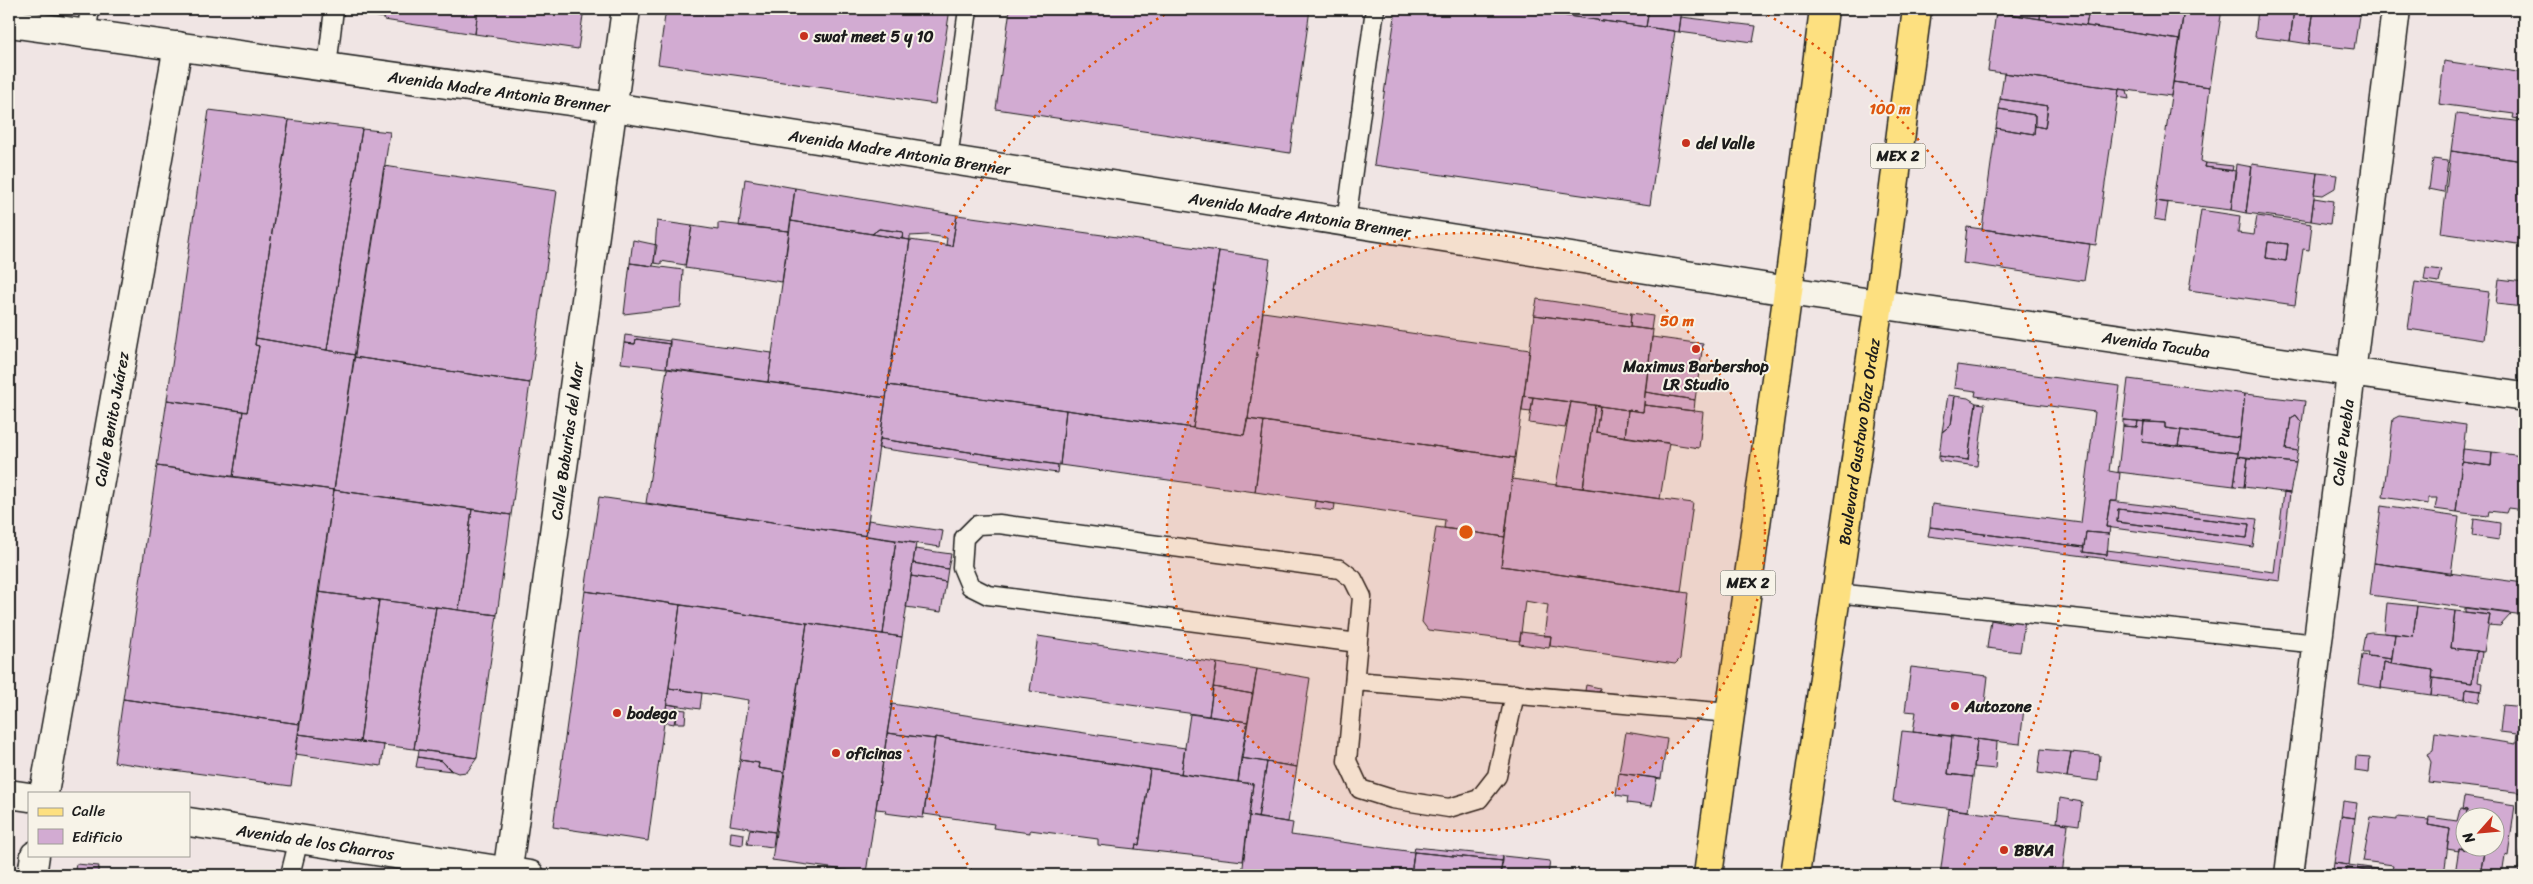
<svg xmlns="http://www.w3.org/2000/svg" width="2533" height="884" font-family="Sriracha,sans-serif">
  <style>
    .building { fill: #d2abd2; stroke: #1c1c1c; fill-rule: evenodd }
    .lines { fill: none; stroke-linecap: round; stroke-linejoin: round }
    .service-casing { stroke: #1c1c1c; stroke-width: 21 }
    .minor-casing { stroke: #1c1c1c; stroke-width: 31 }
    .tertiary-casing { stroke: #1c1c1c; stroke-width: 31 }
    .primary-casing { stroke: #1c1c1c; stroke-width: 31 }
    .service { stroke: #f7f3e8; stroke-width: 18 }
    .minor { stroke: #f7f3e8; stroke-width: 28 }
    .tertiary { stroke: #f7f3e8; stroke-width: 28 }
    .primary { stroke: #fde080; stroke-width: 28 }
    .ring { fill: none; stroke: #de560d; stroke-width: 2.5; stroke-dasharray: 2.5 5 }
    .poi-dot { fill: #c8321e; stroke: #f7f3e8; stroke-width: 2 }
    .labels { text-anchor: middle; stroke-width: 4; stroke-linejoin: round; paint-order: stroke }
    .shield { fill: #f7f3e8; stroke: #5e5c59; stroke-width: 1 }
    .shield-label { font-size: 15px; font-weight: bold; fill: #1c1c1c }
    .poi-label { font-size: 16px; font-weight: bold; fill: #1c1c1c; stroke: #f7f3e8; text-anchor: start }
    .street-label { font-size: 16px; fill: #1c1c1c; stroke: #f7f3e8 }
    .centre { fill: #de560d; stroke: #f7f3e8; stroke-width: 2.5 }
    .ring-label { font-size: 15px; text-anchor: middle; font-weight: bold; fill: #de560d; stroke: #f7f3e8; stroke-width: 4; stroke-linejoin: round; paint-order: stroke }
  </style>
  <rect width="100%" height="100%" fill="#f0e5e4"/>
  <filter id="ink" filterUnits="userSpaceOnUse"><feTurbulence type="fractalNoise" baseFrequency=".02" numOctaves="2"/><feDisplacementMap in="SourceGraphic" scale="10" xChannelSelector="R" yChannelSelector="G"/><feConvolveMatrix kernelMatrix="1 2 1 2 8 2 1 2 1" color-interpolation-filters="sRGB"/></filter>
  <g filter="url(#ink)">
    <path class="building" d="M374,9H386L384,18L373,16Z
      M386,9H478L475,34L384,20Z
      M478,9H584L578,49L475,34Z
      M666,9H950L935,104L658,64Z
      M1010,9H1310L1290,153L996,109Z
      M1396,9H1518L1675,31L1650,205L1374,165Z
      M1518,9H1649L1646,27Z
      M1649,9H1682L1679,32L1646,27Z
      M1996,9H2041L2040,19L1996,12Z
      M2041,9H2089L2086,26L2040,19Z
      M2089,9H2184L2180,40L2086,26Z
      M2184,9H2222L2210,87L2173,82Z
      M2258,9H2294L2290,41L2255,37Z
      M2294,9H2314L2309,44L2290,41Z
      M2314,9H2360L2354,49L2309,44Z
      M1996,12L2180,40L2171,96L1988,71Z
      M1681,17L1756,26L1753,42L1679,32Z
      M2444,61L2524,73V120L2513,118L2514,114L2439,104Z
      M2004,73L2119,89L2096,245L1982,229L1996,128L2034,134L2035,126L2045,128L2048,106L2000,99Z
      M2173,82L2210,87L2201,161L2206,163L2205,167L2236,171L2231,210L2156,201Z
      M2119,89L2127,90L2129,99L2118,97Z
      M2000,99L2048,106L2045,128L2035,126V115L1999,109Z
      M1999,109L2035,115L2034,134L1996,128Z
      M209,110L289,120L255,345L259,346L247,412L167,400Z
      M2456,114L2524,122V161L2451,151Z
      M289,120L362,129L327,350L256,338Z
      M362,129L390,132L355,355L327,350Z
      M2451,151L2524,161V245L2441,233Z
      M2433,159L2448,161L2444,192L2429,189Z
      M2206,163L2233,166L2232,171L2205,167Z
      M2236,164L2252,167L2246,213L2231,210Z
      M2252,164L2317,173L2311,221L2246,213Z
      M384,166L557,191L530,383L354,357Z
      M2317,173L2337,175L2335,188L2323,195L2314,194Z
      M745,179L795,188L789,231L739,226Z
      M795,188L957,215L952,246L946,245L947,238L928,235L910,236V240L902,239L903,232L879,229L872,234L791,221Z
      M2314,198L2333,201L2330,224L2311,221Z
      M2156,201L2168,203L2165,221L2154,219Z
      M2201,210L2240,216L2238,233L2254,235L2257,216L2312,224L2309,250L2303,249L2295,305L2189,290ZM2268,242L2288,244L2286,261L2266,258Z
      M957,215L1219,251L1193,428L888,385L910,240L952,246Z
      M657,221L692,226L685,265L661,261V264L654,263Z
      M791,221L910,240L886,398L768,382Z
      M718,223L789,231L782,282L685,268L692,226L718,230Z
      M1967,227L2090,244L2084,281L1963,263Z
      M879,229L903,232L902,239L872,234Z
      M633,240L657,245L653,266L630,263Z
      M2268,242L2288,244L2286,261L2266,258Z
      M1219,251L1270,259L1248,419L1244,435L1193,428Z
      M630,263L683,270L681,307L624,314Z
      M2426,268L2442,270L2439,282L2424,280Z
      M2499,279L2524,282V307L2496,304Z
      M2415,282L2489,292L2483,340L2408,329Z
      M1537,299L1631,313L1630,327L1534,315Z
      M1263,312L1530,350L1515,458L1248,419Z
      M1631,313L1653,316L1651,330L1630,327Z
      M1534,315L1653,330L1643,412L1524,396Z
      M625,335L670,341V344L636,339L635,344L624,343Z
      M1652,337L1703,344L1695,400L1645,392Z
      M256,338L355,355L334,490L233,477L243,411L247,412L259,346L255,345Z
      M636,339L670,344L666,368L621,363L624,343L635,344Z
      M670,339L772,353L768,382L666,368Z
      M354,357L530,383L511,515L334,490Z
      M1957,365L2120,386L2109,471L2120,473L2117,501H2110L2106,527H2110L2109,534L2086,532L2084,547L1930,527L1932,504L2081,523L2095,412L1975,396L1976,391L1954,388Z
      M667,369L886,398L866,536L646,503Z
      M2128,379L2245,394L2240,438L2165,428V423L2123,420Z
      M888,385L1066,410L1060,465L880,439Z
      M1645,392L1695,400L1694,411L1644,405Z
      M2245,394L2305,401L2302,423L2296,415L2291,418L2286,449L2298,451L2296,463L2238,456Z
      M1948,395L1955,396L1951,425L1942,432Z
      M1524,396L1533,397L1531,412L1522,411Z
      M1955,396L1968,398L1976,403L1968,460L1939,456L1942,432L1951,425Z
      M1533,397L1571,402L1565,428L1529,423Z
      M167,400L243,411L233,477L157,466Z
      M1571,402L1595,405L1583,488L1556,485Z
      M1976,403L1985,404L1977,466L1939,461V456L1968,460Z
      M1595,405L1600,406L1596,432L1669,443L1660,499L1583,488Z
      M1644,405L1703,412L1699,448L1625,437L1628,410L1643,412Z
      M1600,406L1628,410L1625,437L1596,432Z
      M1066,410L1244,435L1247,419L1264,421L1255,492L1060,465Z
      M2296,415L2302,423L2298,451L2286,449L2291,418Z
      M2399,416L2466,425L2456,512L2435,509L2437,498H2428V504L2383,497L2393,419Z
      M2123,420L2138,421L2137,427L2123,426Z
      M1264,421L1515,458L1505,537L1444,528L1445,520L1255,492Z
      M2138,421L2144,422L2142,442L2238,453L2234,486L2118,472L2123,426L2137,427Z
      M2144,422L2165,423V428L2181,430L2178,446L2142,442Z
      M2181,430L2240,438L2238,453L2178,446Z
      M880,439L1058,465L1057,473L878,448Z
      M2463,449L2492,452L2491,466L2462,462Z
      M2492,452L2522,456L2521,463H2524V510L2508,508L2506,513L2489,511L2488,516L2456,512L2462,462L2491,466Z
      M2238,456L2248,458L2244,487L2234,486Z
      M2248,458L2296,463L2290,493L2244,487Z
      M157,466L334,490L300,724L123,699Z
      M1512,479L1693,503L1681,592L1501,566Z
      M334,490L472,509L459,610L318,592Z
      M2284,492L2290,493L2280,581L1928,536L1930,527L2084,547L2083,552L2107,555V550L2274,572Z
      M599,497L896,540L883,634L585,591Z
      M1315,501L1335,504L1334,511L1314,508Z
      M2110,501L2257,519L2253,547L2106,527ZM2118,509L2249,524L2247,538L2117,522Z
      M2381,506L2459,517L2451,574L2374,563Z
      M472,509L511,515L497,615L459,610Z
      M2118,509L2249,524L2247,538L2117,522Z
      M2474,519L2500,523L2499,540L2472,536Z
      M868,520L943,531L940,547L866,536Z
      M1436,527L1505,537L1501,566L1688,593L1680,659L1675,664L1550,646L1551,636H1544L1548,605L1525,601L1520,641L1428,630L1422,622Z
      M2086,532L2109,534L2107,555L2083,552Z
      M896,540L916,543L902,637L883,634Z
      M915,549L951,554L948,569L913,563Z
      M913,563L948,569L946,582L911,576Z
      M2374,563L2524,583V615L2370,595Z
      M911,576L946,582L941,612L906,607Z
      M585,591L680,605L648,841L553,827Z
      M318,592L379,600L360,742L298,734Z
      M379,600L436,607L414,749L360,742Z
      M2387,603L2417,606L2413,636L2384,633Z
      M680,605L807,623L784,772L758,768L759,763L740,760L749,700L669,688Z
      M2417,606L2455,611L2451,648L2476,651L2472,683L2432,678L2433,670L2391,664L2395,634L2413,636Z
      M436,607L497,615L477,758L414,749Z
      M2465,608L2511,614L2500,626L2488,625L2490,615L2465,612Z
      M2455,611L2490,615L2484,652L2451,648Z
      M2011,618L2025,620L2020,652L1987,648L1991,620L2010,624Z
      M807,623L902,637L866,873L772,860Z
      M1521,632L1551,636L1549,648L1519,644Z
      M2371,632L2395,634L2392,659L2367,656L2368,652H2362L2365,633Z
      M1038,636L1217,663L1209,716L1030,691Z
      M2476,651L2482,652L2478,682L2482,683L2481,691L2466,689L2465,699L2431,695L2433,678L2472,683Z
      M2362,655L2392,659L2391,664L2384,662L2381,688L2358,684Z
      M2384,662L2433,670L2431,695L2381,688Z
      M1217,663L1257,669L1253,694L1213,687Z
      M1911,667L1988,676L1985,703L2024,708L2020,744L1913,732L1916,712L1905,711Z
      M1257,669L1310,678L1297,767L1241,758Z
      M1586,685L1600,688L1598,699L1584,696Z
      M1213,687L1253,694L1248,722L1209,716Z
      M669,688L702,693L700,709L667,704Z
      M2466,689L2481,691L2479,702L2465,699Z
      M123,699L300,724L291,786L114,762Z
      M667,704L677,706L674,724L664,722Z
      M892,704L1185,748L1181,774L935,737V739L887,733Z
      M2503,705L2524,707V793L2428,782L2431,762L2427,754L2433,750L2435,732L2516,744L2517,734L2500,732Z
      M677,709L686,710L685,723H675Z
      M1190,714L1248,722L1238,782L1181,774Z
      M1902,731L1952,736L1948,774L1973,777L1968,811L1893,801Z
      M1626,732L1667,739L1661,779L1619,773Z
      M887,733L935,739L923,818L885,813L886,810L876,809Z
      M298,734L384,745L381,766L295,754Z
      M1952,736L1977,739L1973,777L1948,774Z
      M935,737L1150,769L1139,845L1136,844L1135,849L1098,845V839L1030,830V833L993,828L994,824L924,814Z
      M1977,739L1997,742L1995,769L1974,767Z
      M2041,749L2071,752L2067,777L2038,773Z
      M419,750L477,758L467,772L458,773L450,770L442,761L418,757Z
      M2071,752L2100,755L2098,781L2067,777Z
      M2356,756L2370,757L2369,773L2355,771Z
      M418,757L442,761L452,771L416,767Z
      M1241,758L1267,762L1258,818L1249,816L1253,784L1238,782Z
      M740,760L759,763L758,768L784,772L775,832L730,825Z
      M1267,762L1297,767L1288,822L1258,818Z
      M1150,769L1253,784L1243,861L1135,849L1136,844L1139,845Z
      M1619,773L1657,778L1652,806L1627,803L1628,797L1616,795Z
      M2464,797L2515,805L2508,856L2505,855L2502,875H2480L2484,852L2462,849L2466,819V846H2496V816H2466L2467,810H2462Z
      M2060,798L2082,802L2079,825L2057,822Z
      M2343,801L2357,803L2355,818L2341,816Z
      M1949,809L2068,824L2062,875H1940Z
      M2460,809L2467,810L2462,849L2459,848V851L2447,849L2450,829L2428,825L2429,817L2457,821Z
      M1249,816L1293,823L1291,835L1414,852L1411,875H1242Z
      M2341,816L2355,818L2349,865L2334,863Z
      M2371,817L2397,820V817L2429,820L2428,825L2450,829L2444,875L2392,869L2393,865L2363,861Z
      M750,829L775,832L773,847L747,844Z
      M2524,830V875H2518Z
      M731,832L744,834L743,845L730,843Z
      M1415,847L1503,856V861L1414,852Z
      M2459,848L2484,852L2480,875L2455,874Z
      M1414,852L1503,861L1500,875H1411Z
      M1503,856L1550,861L1548,875H1500Z
      M2334,863L2385,870V873L2347,868L2346,874H2339L2333,870Z
      M76,864L99,866L97,875H74Z
      M2347,868L2385,873V870L2399,871L2398,875H2402H2345Z"/>
    <g class="lines">
      <g class="service-casing">
        <path id="service" d="M86,34L90,9
          M327,67L334,9
          M948,159L968,9
          M1346,222L1375,9
          M1836,593L2318,644
          M1358,643L988,595L970,586L962,567L964,538L977,525L999,524L1340,569L1353,579L1362,597L1347,761L1360,789L1392,799L1449,808L1479,799L1497,776L1515,694
          M1355,681L1730,713
          M290,875L299,839"/>
      </g>
      <g class="minor-casing">
        <g id="minor">
          <path id="s1" d="M44,793L178,46"/>
          <path d="M9,794L29,797"/>
          <path id="s2" d="M189,822L530,875"/>
          <path d="M32,875L35,855"/>
          <path id="s3" d="M507,875L626,9"/>
          <path id="s4" d="M2289,875L2396,9"/>
        </g>
      </g>
      <g class="tertiary-casing">
        <g id="tertiary">
          <path id="s5" d="M9,23L613,107L1788,291L2524,397"/>
        </g>
      </g>
      <g class="primary-casing">
        <g id="primary">
          <path d="M1708,875L1788,291L1824,9"/>
          <path id="s6" d="M1795,875L1879,303L1917,9"/>
        </g>
      </g>
      <use href="#service" class="service"/>
      <use href="#minor" class="minor"/>
      <use href="#tertiary" class="tertiary"/>
      <use href="#primary" class="primary"/>
    </g>
  </g>
  <circle cx="1466" cy="532" r="299" fill="#de560d" fill-opacity=".12"/>
  <g class="ring">
    <circle cx="1466" cy="532" r="299"/>
    <path d="M972 871A599 599 0 0 1 1171 11M1761 11A599 599 0 0 1 1960 871"/>
  </g>
  <g class="poi-dot">
    <circle cx="804" cy="36" r="5"/>
    <circle cx="1686" cy="143" r="5"/>
    <circle cx="1696" cy="349" r="5"/>
    <circle cx="1955" cy="706" r="5"/>
    <circle cx="617" cy="713" r="5"/>
    <circle cx="836" cy="753" r="5"/>
    <circle cx="2004" cy="850" r="5"/>
  </g>
  <g class="labels">
    <g class="shield">
      <rect x="1870.5" y="143.5" width="55" height="25" rx="4"/>
      <rect x="1720.5" y="570.5" width="55" height="25" rx="4"/>
    </g>
    <g class="shield-label">
      <text x="1898" y="161">MEX 2</text>
      <text x="1748" y="588">MEX 2</text>
    </g>
    <g class="poi-label">
      <text x="814" y="42">swat meet 5 y 10</text>
      <text x="1696" y="149">del Valle</text>
      <text x="1696" y="372" text-anchor="middle">Maximus Barbershop<tspan x="1696" dy="18">LR Studio</tspan></text>
      <text x="1965" y="712">Autozone</text>
      <text x="627" y="719">bodega</text>
      <text x="846" y="759">oficinas</text>
      <text x="2014" y="856">BBVA</text>
    </g>
    <g class="street-label">
      <text dy="6" stroke="none"><textPath href="#s5" startOffset="495">Avenida Madre Antonia Brenner</textPath></text>
      <text dy="6" stroke="none"><textPath href="#s5" startOffset="900">Avenida Madre Antonia Brenner</textPath></text>
      <text dy="6" stroke="none"><textPath href="#s5" startOffset="1305">Avenida Madre Antonia Brenner</textPath></text>
      <text dy="6" stroke="none"><textPath href="#s5" startOffset="2171">Avenida Tacuba</textPath></text>
      <text dy="6" stroke="none"><textPath href="#s1" startOffset="380">Calle Benito Juárez</textPath></text>
      <text dy="6" stroke="none"><textPath href="#s3" startOffset="438">Calle Baburias del Mar</textPath></text>
      <text dy="6" stroke="none"><textPath href="#s6" startOffset="438">Boulevard Gustavo Díaz Ordaz</textPath></text>
      <text dy="6" stroke="none"><textPath href="#s4" startOffset="436">Calle Puebla</textPath></text>
      <text dy="6" stroke="none"><textPath href="#s2" startOffset="128">Avenida de los Charros</textPath></text>
    </g>
  </g>
  <circle cx="1466" cy="532" r="8" class="centre"/>
  <g class="ring-label">
    <text x="1890" y="114">100 m</text>
    <text x="1677" y="326">50 m</text>
  </g>
  <rect width="2533" height="884" fill="none" stroke="#f7f3e8" stroke-width="30"/>
  <rect x="15" y="15" width="2503" height="854" fill="none" stroke="#1c1c1c" stroke-width="2" filter="url(#ink)"/>
  <rect x="28" y="792" width="162" height="65" fill="#f7f3e8" stroke="#9f9d96"/>
  <rect x="38" y="808" width="25" height="8" fill="#fde080" stroke="#9f9d96"/>
  <text x="72" y="816" font-size="15" fill="#1c1c1c">Calle</text>
  <rect x="38" y="829" width="25" height="15" fill="#d2abd2" stroke="#9f9d96"/>
  <text x="72" y="842" font-size="15" fill="#1c1c1c">Edificio</text>
  <g transform="translate(2480 832) rotate(243)"><circle r="24" fill="#f7f3e8" stroke="#9f9d96"/>
  <path d="M0-4L9 19L0 12L-9 19Z" fill="#c8321e"/>
  <text y="-8" font-size="14" font-weight="bold" text-anchor="middle" fill="#1c1c1c">N</text>
  </g>
</svg>
